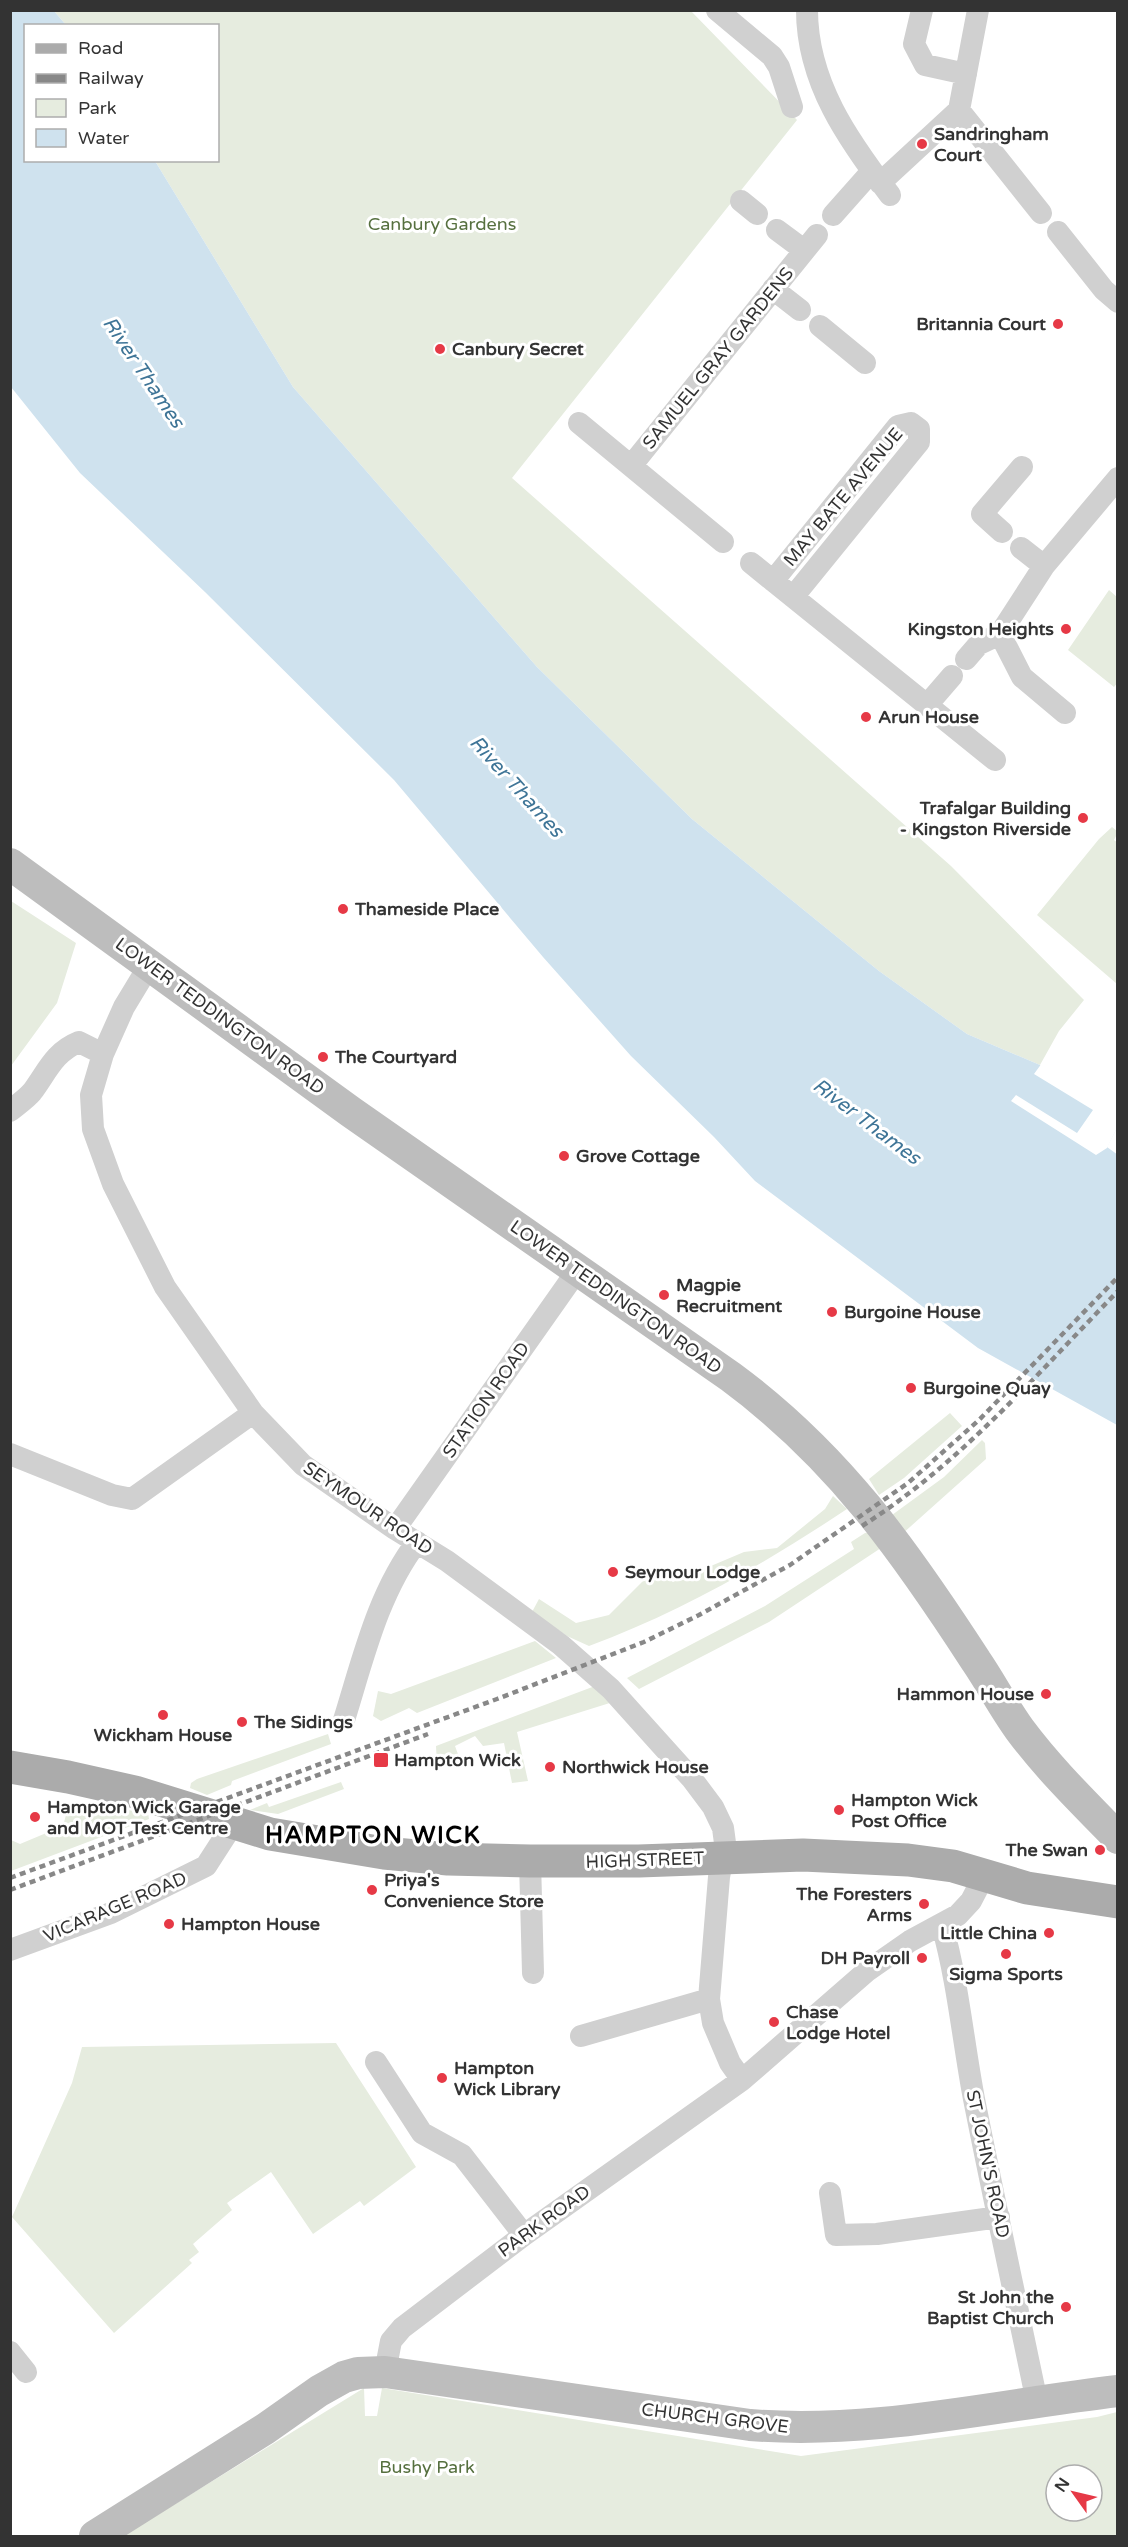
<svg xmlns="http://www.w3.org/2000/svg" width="1128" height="2547" font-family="'Varela Round',sans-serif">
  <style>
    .green { fill: #e6ecdf; fill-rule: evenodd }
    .water { fill: #cfe2ee }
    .pier { fill: #fff }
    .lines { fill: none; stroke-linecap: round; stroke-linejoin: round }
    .street { stroke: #d0d0d0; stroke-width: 22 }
    .secondary { stroke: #bdbdbd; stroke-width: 32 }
    .primary { stroke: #ababab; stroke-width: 33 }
    .rail { stroke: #888; stroke-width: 4.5; stroke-dasharray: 6 4.5; stroke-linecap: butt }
    .poi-dot { fill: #e63946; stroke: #fff; stroke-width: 2 }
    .labels { text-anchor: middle; stroke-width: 6; stroke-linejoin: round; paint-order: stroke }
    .poi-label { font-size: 18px; font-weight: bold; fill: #333; stroke: #fff; text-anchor: start }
    .park-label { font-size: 18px; fill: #56703f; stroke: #fff }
    .street-label { font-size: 18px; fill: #333; stroke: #fff }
    .water-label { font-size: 20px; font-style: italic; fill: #3f7597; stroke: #fff }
    .district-label { font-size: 24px; font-weight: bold; letter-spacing: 1.5px; fill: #000; stroke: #fff }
  </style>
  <rect width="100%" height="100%" fill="#fff"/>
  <path class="green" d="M54,11H691L797,120L512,478L951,866L1084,1000L1059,1031L1040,1065L967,1034L879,971L692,819L537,667L293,387L155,161L218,160V26L66,25Z
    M1109,590L1117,597L1118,682L1114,687L1068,650Z
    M1112,827L1118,832L1114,840L1118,843L1117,984L1037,915L1099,839Z
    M11,901L76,943L57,1003L11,1066Z
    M950,1413L962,1426L904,1478L879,1495L869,1479Z
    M982,1440L985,1443L986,1459L901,1535L892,1515L944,1477Z
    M833,1496L847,1509C766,1563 681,1612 589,1646L567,1636L532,1612L539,1599L576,1623L609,1615L653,1571L673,1582L744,1552L777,1548L825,1509Z
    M873,1532L887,1544L769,1622L639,1689L627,1678L765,1606L854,1549L851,1542L865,1533Z
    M535,1641L556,1658L417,1713L409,1708L381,1721L373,1716L378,1691L391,1694Z
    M595,1686L613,1702L517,1732L528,1781L512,1783L504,1743L483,1746L475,1736L455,1746L459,1757L437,1766L436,1746Z
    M328,1734L331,1744L232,1781L231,1785L207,1795L190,1788L191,1783L197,1779Z
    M341,1782L344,1789L278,1814L250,1810L267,1803L269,1807Z
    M87,1804L148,1813L149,1819L11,1871V1840L20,1844L63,1826L66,1815Z
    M336,2043L416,2167L364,2206L360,2201L313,2234L271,2172L227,2203L232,2210L193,2244L199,2252L189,2260L192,2263L114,2333L12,2217L72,2083L82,2047Z
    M364,2388L365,2416H377L382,2388L801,2456L1097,2417L1117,2412V2536H123ZM1056,2475H1092V2511H1056Z"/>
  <path class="water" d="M10,11H54L66,25L26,26V160L155,161L293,387L537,667L692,819L879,971L967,1034L1040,1065L1117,1128L1107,1147L1118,1155L1117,1425L978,1348L755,1181L714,1137L631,1056L543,957L394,780L205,592L80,473L11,387Z"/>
  <path class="pier" d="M1042,1063L1118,1110L1117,1128L1107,1148L1096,1155L1011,1101L1016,1095L1077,1133L1093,1110L1034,1074Z"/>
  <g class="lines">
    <path class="street" d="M717,10L772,56L779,67L792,107
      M807,10C807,82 848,140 890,195
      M922,10L914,44L925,65L966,74
      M978,10L959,110L1041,213
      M880,183L959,110
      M741,201L757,214
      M833,215L872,171
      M777,230L804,250
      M1058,232L1104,290L1118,302
      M773,289L800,310
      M820,326L865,363
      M579,423L723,542
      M631,466L817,235
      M1002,532L982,514L1022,467
      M1021,548L1044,566
      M751,563L995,760
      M773,581L898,426L911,423L919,429V442L793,597
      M966,659L979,644L1000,634
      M927,705L952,676
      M1065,713L1022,677L1000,634L1044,566L1118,478
      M150,964L124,1007L103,1054L91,1095L93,1129L113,1184L165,1287L253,1413L303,1465L395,1529L447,1561L561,1645L611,1689L692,1779L713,1807L723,1828L725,1843L719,1877L709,1999L713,2023L730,2063L742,2080
      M10,1111C17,1105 26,1099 32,1092C47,1072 54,1052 79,1042L103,1054
      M10,1454L112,1495L132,1499L253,1413
      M395,1529L577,1271
      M344,1720C363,1659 378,1593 417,1542
      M530,1861L533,1973
      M942,1925C958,1982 963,2041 974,2099C994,2200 1016,2301 1037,2402
      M10,1950L111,1913L206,1866L226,1835L230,1823
      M581,2036L709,1999
      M376,2062L422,2133L462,2155L524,2235
      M830,2193L836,2235L877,2234L999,2217
      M10,2352L26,2372
      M385,2372L391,2341L402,2328L524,2235L742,2080L867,1971L910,1941L958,1915L971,1901L984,1876"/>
    <path class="secondary" d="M10,864L351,1112L731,1377C838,1456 904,1550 976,1661C991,1683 1004,1708 1020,1730C1049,1769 1084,1803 1118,1838
      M95,2536L265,2429L319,2391L344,2377L358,2373L385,2372L750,2425C873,2435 996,2405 1118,2391"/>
    <path class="primary" d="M10,1767L68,1777L135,1792L270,1834L384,1853L448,1859L530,1861H639L803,1855L908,1860L953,1866L1027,1888L1118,1902"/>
    <path class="rail" d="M862,1526C960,1464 1037,1374 1118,1291
      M10,1878L497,1699L644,1642L699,1615L790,1565L908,1483L979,1420L1118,1277
      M10,1890L428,1734"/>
  </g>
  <g class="poi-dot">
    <circle cx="922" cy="144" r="6"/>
    <circle cx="1058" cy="324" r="6"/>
    <circle cx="440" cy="349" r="6"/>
    <circle cx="1066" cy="629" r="6"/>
    <circle cx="866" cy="717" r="6"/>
    <circle cx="1083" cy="818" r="6"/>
    <circle cx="343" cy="909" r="6"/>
    <circle cx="323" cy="1057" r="6"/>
    <circle cx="564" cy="1156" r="6"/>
    <circle cx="664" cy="1295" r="6"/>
    <circle cx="832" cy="1312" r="6"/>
    <circle cx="911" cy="1388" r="6"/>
    <circle cx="613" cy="1572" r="6"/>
    <circle cx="1046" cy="1694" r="6"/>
    <circle cx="163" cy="1715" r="6"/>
    <circle cx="242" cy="1722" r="6"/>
    <rect x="373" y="1752" width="16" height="16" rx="3"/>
    <circle cx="550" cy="1767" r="6"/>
    <circle cx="839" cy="1810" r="6"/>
    <circle cx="35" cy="1817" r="6"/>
    <circle cx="1100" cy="1850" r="6"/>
    <circle cx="372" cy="1890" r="6"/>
    <circle cx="924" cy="1904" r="6"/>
    <circle cx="169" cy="1924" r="6"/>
    <circle cx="1049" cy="1933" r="6"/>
    <circle cx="1006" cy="1954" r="6"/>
    <circle cx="922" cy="1958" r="6"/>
    <circle cx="774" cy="2022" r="6"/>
    <circle cx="442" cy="2078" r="6"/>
    <circle cx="1066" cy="2307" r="6"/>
  </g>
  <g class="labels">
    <g class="poi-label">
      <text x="934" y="140">Sandringham<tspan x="934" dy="21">Court</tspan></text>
      <text x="1046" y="330" text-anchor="end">Britannia Court</text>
      <text x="452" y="355">Canbury Secret</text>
      <text x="1054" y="635" text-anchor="end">Kingston Heights</text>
      <text x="878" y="723">Arun House</text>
      <text x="1071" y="814" text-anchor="end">Trafalgar Building<tspan x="1071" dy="21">- Kingston Riverside</tspan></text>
      <text x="355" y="915">Thameside Place</text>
      <text x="335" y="1063">The Courtyard</text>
      <text x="576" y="1162">Grove Cottage</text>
      <text x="676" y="1291">Magpie<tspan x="676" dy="21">Recruitment</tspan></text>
      <text x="844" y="1318">Burgoine House</text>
      <text x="923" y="1394">Burgoine Quay</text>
      <text x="625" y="1578">Seymour Lodge</text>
      <text x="1034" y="1700" text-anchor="end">Hammon House</text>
      <text x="254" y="1728">The Sidings</text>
      <text x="163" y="1741" text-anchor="middle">Wickham House</text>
      <text x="394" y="1766">Hampton Wick</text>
      <text x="562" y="1773">Northwick House</text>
      <text x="851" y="1806">Hampton Wick<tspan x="851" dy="21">Post Office</tspan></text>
      <text x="47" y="1813">Hampton Wick Garage<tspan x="47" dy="21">and MOT Test Centre</tspan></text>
      <text x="1088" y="1856" text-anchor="end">The Swan</text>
      <text x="384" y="1886">Priya's<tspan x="384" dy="21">Convenience Store</tspan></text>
      <text x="912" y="1900" text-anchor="end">The Foresters<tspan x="912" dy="21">Arms</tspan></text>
      <text x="181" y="1930">Hampton House</text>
      <text x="1037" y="1939" text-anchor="end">Little China</text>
      <text x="910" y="1964" text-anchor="end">DH Payroll</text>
      <text x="1006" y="1980" text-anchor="middle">Sigma Sports</text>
      <text x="786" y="2018">Chase<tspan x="786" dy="21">Lodge Hotel</tspan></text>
      <text x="454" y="2074">Hampton<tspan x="454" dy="21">Wick Library</tspan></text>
      <text x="1054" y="2303" text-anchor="end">St John the<tspan x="1054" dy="21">Baptist Church</tspan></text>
    </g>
    <g class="park-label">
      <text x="442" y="230">Canbury Gardens</text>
      <text x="427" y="2473">Bushy Park</text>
    </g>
    <g class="street-label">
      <text transform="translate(718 358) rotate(-51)" y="6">SAMUEL GRAY GARDENS</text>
      <text transform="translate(843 497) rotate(-50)" y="6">MAY BATE AVENUE</text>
      <text transform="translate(220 1016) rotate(36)" y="6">LOWER TEDDINGTON ROAD</text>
      <text transform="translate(616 1297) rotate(35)" y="6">LOWER TEDDINGTON ROAD</text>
      <text transform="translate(486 1400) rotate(-55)" y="6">STATION ROAD</text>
      <text transform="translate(368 1508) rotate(34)" y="6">SEYMOUR ROAD</text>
      <text transform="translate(645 1860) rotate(-2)" y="6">HIGH STREET</text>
      <text transform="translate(115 1907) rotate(-23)" y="6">VICARAGE ROAD</text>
      <text transform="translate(988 2164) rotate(78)" y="6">ST JOHN'S ROAD</text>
      <text transform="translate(544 2221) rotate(-36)" y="6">PARK ROAD</text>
      <text transform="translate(715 2418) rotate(7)" y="6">CHURCH GROVE</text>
    </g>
    <g class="water-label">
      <text transform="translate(144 372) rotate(56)" y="7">River Thames</text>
      <text transform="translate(517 786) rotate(48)" y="7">River Thames</text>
      <text transform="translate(867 1121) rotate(37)" y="7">River Thames</text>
    </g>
    <g class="district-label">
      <text x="373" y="1843">HAMPTON WICK</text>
    </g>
  </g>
  <rect width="1128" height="2547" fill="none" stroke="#333333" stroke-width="24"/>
  <rect x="24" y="24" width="195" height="138" fill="#ffffff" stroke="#adadad" stroke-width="1.5"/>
  <rect x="36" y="44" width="30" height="9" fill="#ababab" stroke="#adadad" stroke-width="1.5"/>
  <text x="78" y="54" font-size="18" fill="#333333">Road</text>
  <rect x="36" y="74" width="30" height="9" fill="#888888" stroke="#adadad" stroke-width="1.5"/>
  <text x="78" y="84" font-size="18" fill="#333333">Railway</text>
  <rect x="36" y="99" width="30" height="18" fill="#e6ecdf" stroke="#adadad" stroke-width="1.5"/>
  <text x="78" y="114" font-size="18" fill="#333333">Park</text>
  <rect x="36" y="129" width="30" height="18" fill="#cfe2ee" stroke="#adadad" stroke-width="1.5"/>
  <text x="78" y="144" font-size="18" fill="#333333">Water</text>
  <g transform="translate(1074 2493) rotate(304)"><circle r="28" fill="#ffffff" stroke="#adadad" stroke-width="1.5"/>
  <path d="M0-4.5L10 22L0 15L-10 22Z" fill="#e63946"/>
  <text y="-9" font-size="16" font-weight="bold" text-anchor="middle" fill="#333333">N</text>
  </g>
</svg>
